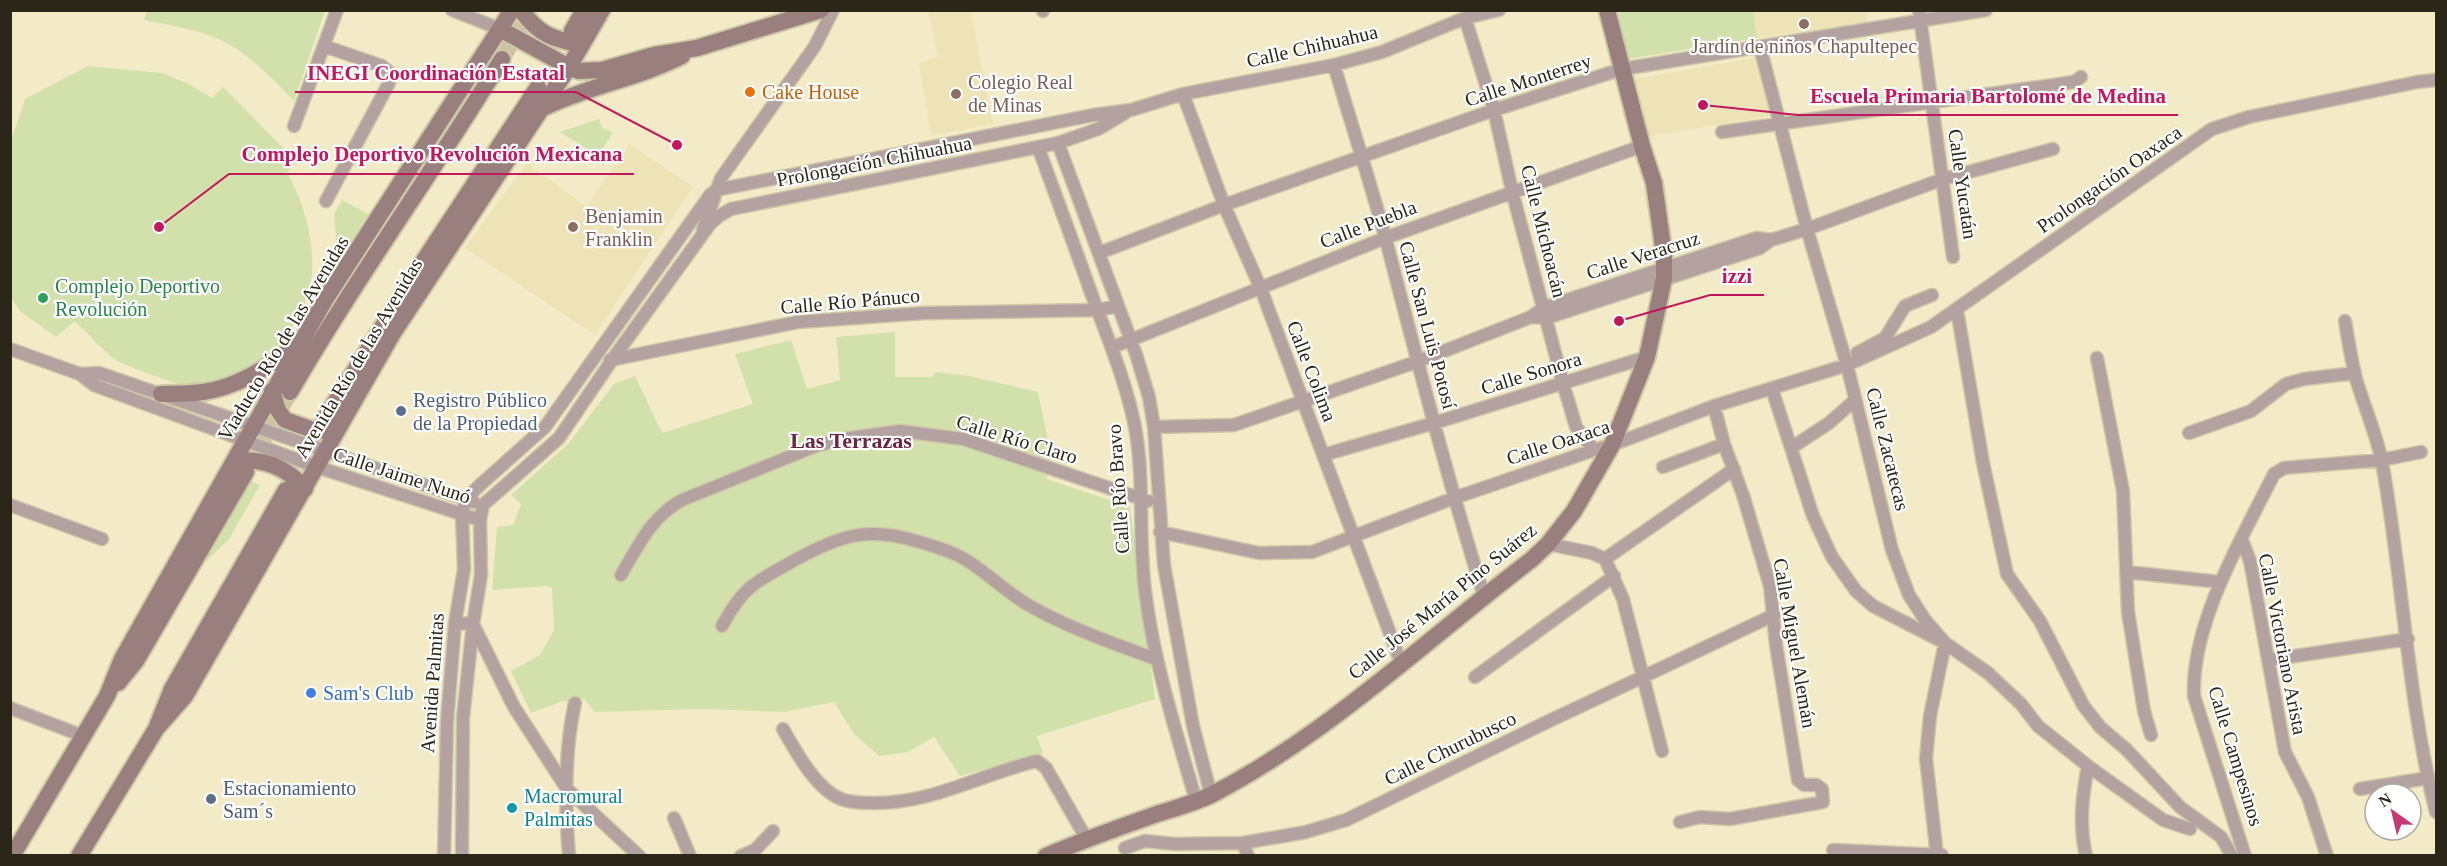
<svg xmlns="http://www.w3.org/2000/svg" width="2447" height="866" font-family="'Times New Roman',serif">
  <style>
    .built { fill: #ede3b7 }
    .green { fill: #d2e1ac }
    .lines { fill: none; stroke-linecap: round; stroke-linejoin: round }
    .secondary-tunnel { stroke: #cbc4a4; stroke-width: 16; stroke-dasharray: 16 8; stroke-linecap: butt }
    .street-casing { stroke: #cfc8a8; stroke-width: 15 }
    .secondary-casing { stroke: #cfc8a8; stroke-width: 20 }
    .street { stroke: #b4a2a1; stroke-width: 12 }
    .secondary { stroke: #997f7e; stroke-width: 16 }
    .education-dot { fill: #8d6e63; stroke: #fff; stroke-width: 2 }
    .food-dot { fill: #e8710a; stroke: #fff; stroke-width: 2 }
    .leisure-dot { fill: #2e9e5b; stroke: #fff; stroke-width: 2 }
    .service-dot { fill: #5c6f8a; stroke: #fff; stroke-width: 2 }
    .shop-dot { fill: #3f7fe0; stroke: #fff; stroke-width: 2 }
    .culture-dot { fill: #0f9aa8; stroke: #fff; stroke-width: 2 }
    .labels { text-anchor: middle; stroke-width: 4.5; stroke-linejoin: round; paint-order: stroke }
    .street-label { font-size: 20px; fill: #2a2719; stroke: #fff }
    .education-label { font-size: 20px; fill: #785e54; stroke: #fff; text-anchor: start }
    .food-label { font-size: 20px; fill: #c56008; stroke: #fff; text-anchor: start }
    .leisure-label { font-size: 20px; fill: #27864d; stroke: #fff; text-anchor: start }
    .service-label { font-size: 20px; fill: #4e5e75; stroke: #fff; text-anchor: start }
    .shop-label { font-size: 20px; fill: #366cbe; stroke: #fff; text-anchor: start }
    .culture-label { font-size: 20px; fill: #0d838f; stroke: #fff; text-anchor: start }
    .quarter-label { font-size: 22px; font-weight: bold; fill: #6a2640; stroke: #fff }
    .leader { fill: none; stroke: #c2185b; stroke-width: 2 }
    .callout-dot { fill: #c2185b; stroke: #fff; stroke-width: 2 }
    .callout-label { font-size: 21px; text-anchor: middle; font-weight: bold; fill: #c2185b; stroke: #fff; stroke-width: 4.5; stroke-linejoin: round; paint-order: stroke }
  </style>
  <rect width="100%" height="100%" fill="#f3ebc7"/>
  <path class="built" d="M928,11H971L993,124L931,136L919,63L938,57Z
    M1753,11H1866L1867,22L1757,38Z
    M1758,57L1769,116L1645,137L1635,79Z
    M630,144L693,187L595,335L465,248L527,163L586,207Z"/>
  <path class="green" d="M147,11V10L325,11L294,101C274,80 255,60 230,45C205,30 172,26 144,20Z
    M1618,11H1753L1757,38L1628,59Z
    M88,66L162,73L189,84L212,98L223,87L297,162L287,172C304,204 314,237 312,273C308,329 246,392 187,386C178,385 122,365 114,359C100,348 88,333 75,321L56,337L21,312L11,298V141L25,99Z
    M599,119L602,127L613,133L592,164L587,149L560,132Z
    M342,200L368,214L338,261L334,214Z
    M895,332V377H932L936,372L969,376L1038,392L1051,456L1047,479L1130,507L1155,699L1037,736L1043,753L960,776L934,737L908,752L879,756L854,734L834,702L784,712L703,709L595,712L584,699L563,701L531,713L511,671L540,655L554,630L552,588L547,586L492,590L497,527L513,525L521,504L511,495L568,444L614,384L635,376L662,433L753,404L735,354L791,340L807,389L840,380L836,337Z
    M247,480L260,485L229,539L198,569Z"/>
  <g class="lines">
    <path class="secondary-tunnel" d="M502,59L532,10
      M538,87L572,31
      M246,472L290,392
      M287,489L324,420"/>
    <g class="street-casing">
      <path id="street" d="M452,10L500,29
        M1043,10V11
        M1919,10L1953,257
        M1465,18L1494,110L1512,191L1563,383L1576,427L1594,450
        M324,46L382,66L389,72V83L326,201
        M1760,47L1807,229L1847,365L1892,550L1909,595L1925,620L1945,643L1930,716L1926,758L1937,856
        M1334,65C1351,123 1370,181 1386,240C1417,359 1447,478 1484,596
        M1183,94L1224,205L1261,289L1401,663
        M294,126L337,10
        M1722,132L2074,82L2081,77
        M1058,143L1136,354L1149,397L1154,427L1164,565L1193,726L1211,795
        M1038,147C1057,199 1076,250 1094,301C1109,341 1125,380 1134,422C1146,480 1137,540 1146,598C1155,667 1177,734 1196,801
        M703,230L721,178L815,46L833,10
        M1099,253L1224,205L1494,110L1622,69L1986,10
        M1957,310L1983,463L2007,574L2040,621L2083,705L2100,727L2127,750L2180,807L2221,837L2232,856
        M1531,317L1546,318L1760,248L1771,240L1807,229L1943,179L2053,149
        M2345,321C2348,339 2351,357 2355,375C2363,404 2376,432 2382,462C2403,578 2407,697 2436,812
        M1113,347L1385,238L1642,146
        M10,349L80,374L94,385L317,467L480,520
        M1857,353L1885,338L1905,306L1932,295
        M2097,358L2123,491L2128,612L2144,711L2151,735
        M610,360L798,322L925,313L1098,310L1118,306
        M80,374L99,373L474,502
        M1772,389L1813,516L1832,557L1856,591L1873,606L1945,643L1988,673L2021,704L2038,726L2088,766L2163,820L2190,829
        M1154,427L1234,425L1416,362L1531,317L1543,308L1757,238L1771,240
        M2189,433L2251,411L2286,384L2304,379L2355,373
        M1791,448L1829,423L1855,400
        M1323,455L1434,423L1647,357
        M1663,467L1724,444
        M10,505L102,539
        M1160,532L1259,553L1312,552L1454,498L1594,450L1612,445L1714,406L1847,365L1931,327L2212,129L2249,117L2417,82L2436,80
        M2242,540L2250,561L2285,752L2308,797L2327,856
        M1548,544L1592,553L1605,559L1623,599L1662,751
        M1605,559L1734,469
        M2127,572L2220,582
        M621,575C639,545 650,518 682,500L816,446L842,439L900,431L963,439L1148,501
        M455,623L473,624L514,707L567,789L639,856
        M722,626C744,585 756,582 795,560C839,536 866,526 916,541C930,545 945,549 959,556C984,569 1005,592 1030,606C1069,628 1114,644 1156,659
        M2269,660L2408,639
        M1475,677L1614,576
        M10,708L83,736
        M783,729C796,752 816,789 841,799C851,803 863,803 873,803C932,804 981,774 1037,761L1046,768L1086,838
        M2360,789L2428,778
        M674,818L690,856
        M1680,822L1700,817L1730,819L1823,802L1822,789L1816,785H1804L1798,780L1776,645L1770,586L1743,495L1724,444L1714,406
        M1243,843L1248,856
        M1125,848L1145,841L1175,844L1243,843L1306,832L1346,820L1547,722L1774,615
        M1833,850L1942,855
        M444,856L447,722L455,623L464,569L462,514L466,499L480,485L545,427L710,195L716,190L1093,115L1131,110L1183,94L1334,65L1382,52L1465,18L1499,10
        M462,856L463,718L473,624L481,575L480,520L483,505L559,438L612,360L710,224L719,216L731,209L1058,143L1098,129L1125,113
        M569,856C565,806 564,751 575,703
        M741,856L755,850L773,831
        M2086,856C2079,825 2082,797 2088,766
        M2245,856L2194,696C2191,623 2242,538 2274,474L2284,468L2381,460L2421,452"/>
    </g>
    <g class="secondary-casing">
      <path id="secondary" d="M521,10C539,35 553,39 582,45
        M500,29L569,67L579,71L602,70L654,55L697,48L821,10
        M572,31L584,10
        M541,109C587,86 637,79 682,56
        M272,391L278,410L285,420L313,430L326,431L338,422
        M290,392C356,278 434,171 502,59
        M161,394C175,394 189,394 203,392C237,387 267,368 294,347
        M324,420L421,265L538,87
        M234,462C261,456 288,468 305,489
        M118,683L136,661L246,472
        M156,729L185,696L393,333L569,67L602,10
        M12,856L107,696L122,659L325,300L512,10
        M79,856L156,729L172,689L286,490
        M1046,856C1083,840 1120,827 1157,814C1176,808 1195,803 1213,794C1330,733 1427,639 1531,560L1548,544L1574,511L1612,445L1647,357L1664,278V254L1654,183L1642,146L1607,10"/>
    </g>
    <use href="#street" class="street"/>
    <use href="#secondary" class="secondary"/>
  </g>
  <g class="education-dot">
    <circle cx="1804" cy="24" r="6"/>
    <circle cx="956" cy="94" r="6"/>
    <circle cx="573" cy="227" r="6"/>
  </g>
  <circle class="food-dot" cx="750" cy="92" r="6"/>
  <circle class="leisure-dot" cx="43" cy="298" r="6"/>
  <g class="service-dot">
    <circle cx="401" cy="411" r="6"/>
    <circle cx="211" cy="799" r="6"/>
  </g>
  <circle class="shop-dot" cx="311" cy="693" r="6"/>
  <circle class="culture-dot" cx="512" cy="808" r="6"/>
  <g class="labels">
    <g class="street-label">
      <text transform="translate(1312 46) rotate(-13)" y="7">Calle Chihuahua</text>
      <text transform="translate(1528 80) rotate(-18)" y="7">Calle Monterrey</text>
      <text transform="translate(874 161) rotate(-11)" y="7">Prolongación Chihuahua</text>
      <text transform="translate(2109 179) rotate(-35)" y="7">Prolongación Oaxaca</text>
      <text transform="translate(1963 184) rotate(82)" y="7">Calle Yucatán</text>
      <text transform="translate(1368 224) rotate(-21)" y="7">Calle Puebla</text>
      <text transform="translate(1544 231) rotate(76)" y="7">Calle Michoacán</text>
      <text transform="translate(1643 255) rotate(-18)" y="7">Calle Veracruz</text>
      <text transform="translate(850 301) rotate(-5)" y="7">Calle Río Pánuco</text>
      <text transform="translate(1428 325) rotate(75)" y="7">Calle San Luis Potosí</text>
      <text transform="translate(283 338) rotate(-59)" y="7">Viaducto Río de las Avenidas</text>
      <text transform="translate(358 358) rotate(-59)" y="7">Avenida Río de las Avenidas</text>
      <text transform="translate(1312 371) rotate(69)" y="7">Calle Colima</text>
      <text transform="translate(1531 373) rotate(-17)" y="7">Calle Sonora</text>
      <text transform="translate(1017 439) rotate(17)" y="7">Calle Río Claro</text>
      <text transform="translate(1558 442) rotate(-18)" y="7">Calle Oaxaca</text>
      <text transform="translate(1888 449) rotate(76)" y="7">Calle Zacatecas</text>
      <text transform="translate(402 475) rotate(18)" y="7">Calle Jaime Nunó</text>
      <text transform="translate(1118 489) rotate(-94)" y="7">Calle Río Bravo</text>
      <text transform="translate(1442 601) rotate(-39)" y="7">Calle José María Pino Suárez</text>
      <text transform="translate(1795 643) rotate(80)" y="7">Calle Miguel Alemán</text>
      <text transform="translate(2283 644) rotate(79)" y="7">Calle Victoriano Arista</text>
      <text transform="translate(432 683) rotate(-86)" y="7">Avenida Palmitas</text>
      <text transform="translate(1450 748) rotate(-26)" y="7">Calle Churubusco</text>
      <text transform="translate(2236 756) rotate(73)" y="7">Calle Campesinos</text>
    </g>
    <g class="education-label">
      <text x="1804" y="53" text-anchor="middle">Jardín de niños Chapultepec</text>
      <text x="968" y="89">Colegio Real<tspan x="968" dy="23">de Minas</tspan></text>
      <text x="585" y="223">Benjamin<tspan x="585" dy="23">Franklin</tspan></text>
    </g>
    <g class="food-label">
      <text x="762" y="99">Cake House</text>
    </g>
    <g class="leisure-label">
      <text x="55" y="293">Complejo Deportivo<tspan x="55" dy="23">Revolución</tspan></text>
    </g>
    <g class="service-label">
      <text x="413" y="407">Registro Público<tspan x="413" dy="23">de la Propiedad</tspan></text>
      <text x="223" y="795">Estacionamiento<tspan x="223" dy="23">Sam´s</tspan></text>
    </g>
    <g class="shop-label">
      <text x="323" y="700">Sam's Club</text>
    </g>
    <g class="culture-label">
      <text x="524" y="803">Macromural<tspan x="524" dy="23">Palmitas</tspan></text>
    </g>
    <g class="quarter-label">
      <text x="851" y="448">Las Terrazas</text>
    </g>
  </g>
  <path class="leader" d="M677 145L576 92H295M1703 105L1798 115H2178M159 227L229 174H634M1619 321L1710 295H1764"/>
  <g class="callout-dot">
    <circle cx="677" cy="145" r="6"/>
    <circle cx="1703" cy="105" r="6"/>
    <circle cx="159" cy="227" r="6"/>
    <circle cx="1619" cy="321" r="6"/>
  </g>
  <g class="callout-label">
    <text x="436" y="80">INEGI Coordinación Estatal</text>
    <text x="1988" y="103">Escuela Primaria Bartolomé de Medina</text>
    <text x="432" y="161">Complejo Deportivo Revolución Mexicana</text>
    <text x="1737" y="283">izzi</text>
  </g>
  <rect width="2447" height="866" fill="none" stroke="#2a2719" stroke-width="24"/>
  <g transform="translate(2393 812) rotate(326)"><circle r="28" fill="#ffffff" stroke="#aaa9a3" stroke-width="1.5"/>
  <path d="M0-4.5L10 22L0 15L-10 22Z" fill="#c33973"/>
  <text y="-9" font-size="16" font-weight="bold" text-anchor="middle" fill="#2a2719">N</text>
  </g>
</svg>
